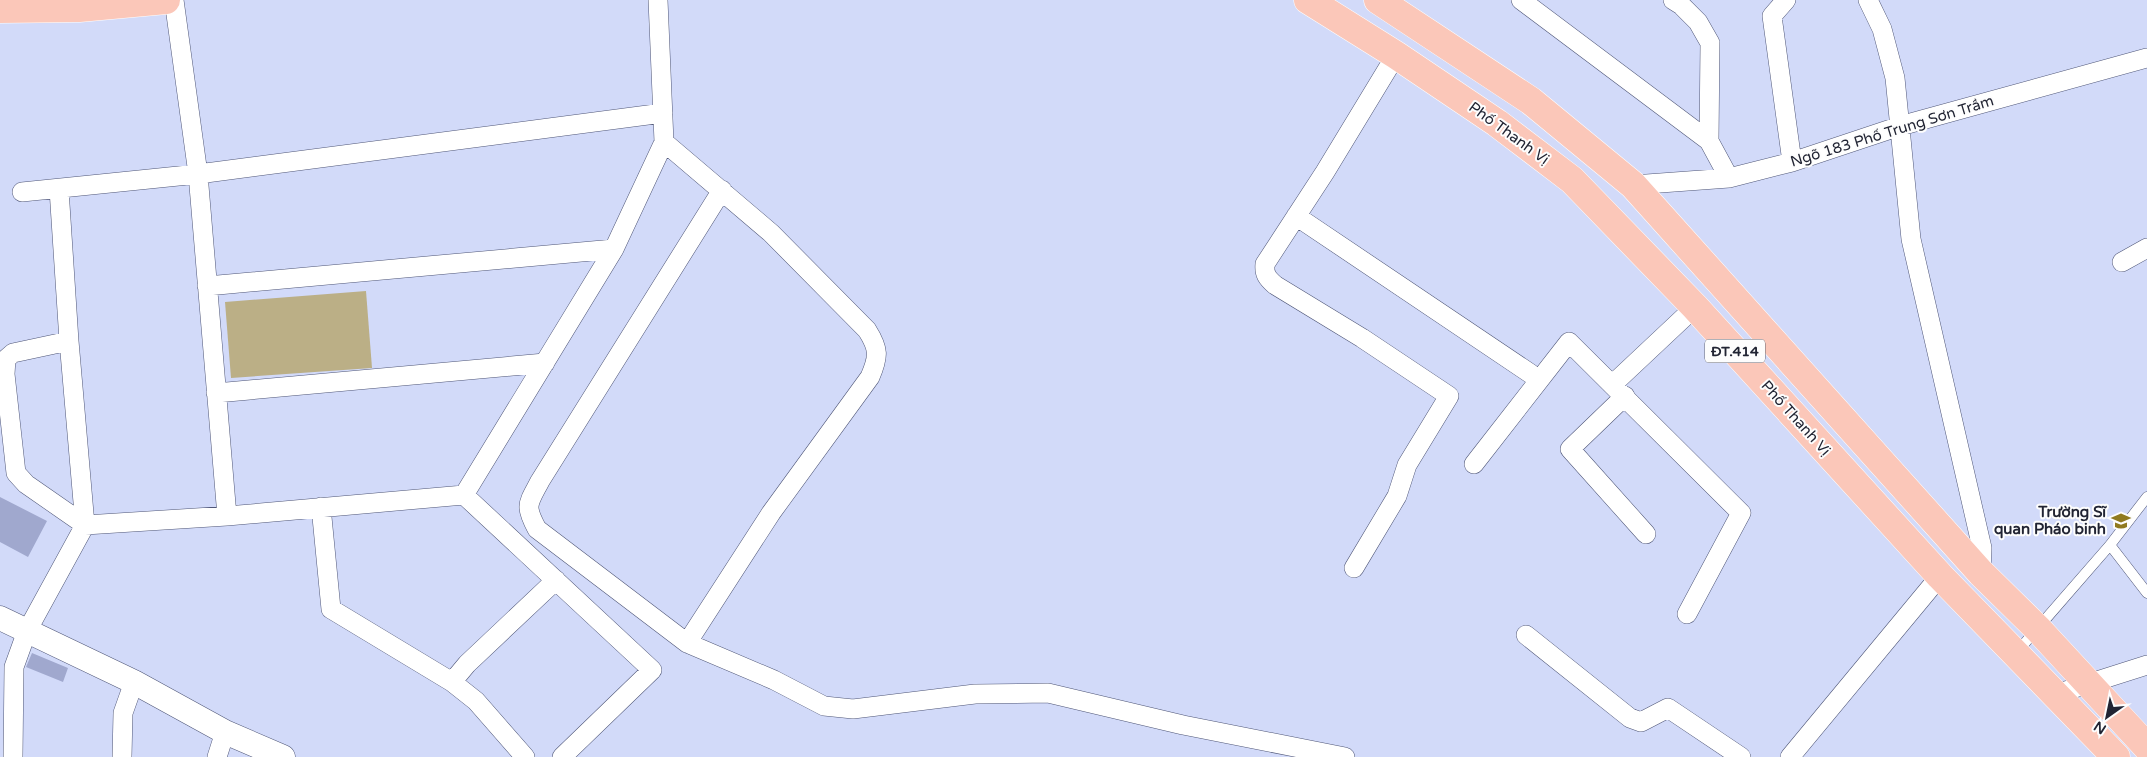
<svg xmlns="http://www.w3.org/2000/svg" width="2147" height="757" font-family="'Varela Round',sans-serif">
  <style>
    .green { fill: #bbaf86 }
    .building { fill: #a0a8ce }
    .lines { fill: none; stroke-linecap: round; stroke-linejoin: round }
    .service-casing { stroke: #4f5677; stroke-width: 11 }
    .minor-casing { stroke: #4f5677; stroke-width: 20 }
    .tertiary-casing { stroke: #4f5677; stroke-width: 25 }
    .primary-casing { stroke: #fff; stroke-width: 29 }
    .service { stroke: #fff; stroke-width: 10 }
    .minor { stroke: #fff; stroke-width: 19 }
    .tertiary { stroke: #fff; stroke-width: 24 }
    .primary { stroke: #fbc7b9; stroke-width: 28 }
    .labels { text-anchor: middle; stroke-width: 4; stroke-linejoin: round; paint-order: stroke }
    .shield { fill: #fdfdfd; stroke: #636570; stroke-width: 1 }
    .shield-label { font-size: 14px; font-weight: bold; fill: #212433 }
    .street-label { font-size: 15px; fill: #212433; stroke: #fdfdfd }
    .poi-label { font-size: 15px; font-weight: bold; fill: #212433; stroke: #fdfdfd; text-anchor: end }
  </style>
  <rect width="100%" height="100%" fill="#d2daf9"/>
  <path class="green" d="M366,291L372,368L231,378L225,302Z"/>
  <path class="building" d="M0,497L47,521L28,557L0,542Z
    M32,653L68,668L63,682L26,667Z"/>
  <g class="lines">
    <g class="service-casing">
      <path id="service" d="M2110,545L2147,593
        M2017,652L2110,545L2147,497"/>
    </g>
    <g class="minor-casing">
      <path id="minor" d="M174,0L198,174L227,516
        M1521,0L1709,141L1729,178
        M1673,0L1681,5L1698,22L1710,43L1709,141
        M1786,0L1772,16L1792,162
        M1868,0L1882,29L1895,78L1911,239L1982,548L1981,573
        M664,142L771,233L867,330C879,349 879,356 870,377L771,513L687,643
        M1633,185L1729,178L1792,162L1900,126L2147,58
        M722,190L540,481C528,504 524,505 537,529L687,643L774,680L824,706L853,709L975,694L1048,693L1183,725L1345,757
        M22,192L198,174L663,113
        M1296,216L1531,374
        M2122,262L2147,248
        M207,286L614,249
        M69,341L13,353L6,359L5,374L16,473L26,484L85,525L227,516L464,495L652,670L562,757
        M1613,384L1695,307
        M216,393L545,363
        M1625,396L1570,449L1646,534
        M1474,464L1569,342L1741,513L1687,614
        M464,495L614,249L664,142L658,0
        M321,507L331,609L452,682L476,701L525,757
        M1354,568L1397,496L1407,465L1449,396L1362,338L1275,285C1267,278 1264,274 1265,264L1325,172L1396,55
        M1526,635L1630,718L1641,722L1668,708L1741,757
        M452,682L467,664L556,580
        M2056,694L2147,665
        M13,757L14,667L27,631L85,525L69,341L59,189
        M122,757L123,713L134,682
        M217,757L225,732
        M1790,757L1940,576"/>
    </g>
    <g class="tertiary-casing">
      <path id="tertiary" d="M0,618L134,682L225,732L283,757"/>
    </g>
    <g class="primary-casing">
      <path id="primary" d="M1308,0L1396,55L1497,123L1572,180L1695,307L1940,576L2116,757
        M1378,0L1531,101L1633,185L1981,573L2038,629L2147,747
        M0,9L79,8L166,0"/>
    </g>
    <use href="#service" class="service"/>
    <use href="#minor" class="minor"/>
    <use href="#tertiary" class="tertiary"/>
    <use href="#primary" class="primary"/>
  </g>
  <defs>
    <g id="university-bare" transform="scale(1.5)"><path d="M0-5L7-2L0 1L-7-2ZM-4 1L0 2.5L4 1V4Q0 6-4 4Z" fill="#907a20" stroke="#fdfdfd" stroke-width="2.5" paint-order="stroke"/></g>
  </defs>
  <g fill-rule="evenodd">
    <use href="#university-bare" x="2121" y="521"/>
  </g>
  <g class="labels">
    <rect class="shield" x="1705" y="339.5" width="60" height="23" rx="4"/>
    <g class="shield-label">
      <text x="1735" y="356">ĐT.414</text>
    </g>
    <g class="street-label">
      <text transform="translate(1892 131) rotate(-17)" y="5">Ngõ 183 Phố Trung Sơn Trầm</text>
      <text transform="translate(1509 133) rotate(36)" y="5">Phố Thanh Vị</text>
      <text transform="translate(1796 418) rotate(48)" y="5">Phố Thanh Vị</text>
    </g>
    <g class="poi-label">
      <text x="2106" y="517">Trường Sĩ<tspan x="2106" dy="17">quan Pháo binh</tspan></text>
    </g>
  </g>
  <g transform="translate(2107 717) rotate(213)" stroke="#fdfdfd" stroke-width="4" paint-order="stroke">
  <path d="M0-4L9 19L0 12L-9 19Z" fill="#212433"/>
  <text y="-8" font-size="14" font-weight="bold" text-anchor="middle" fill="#212433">N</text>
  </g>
</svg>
